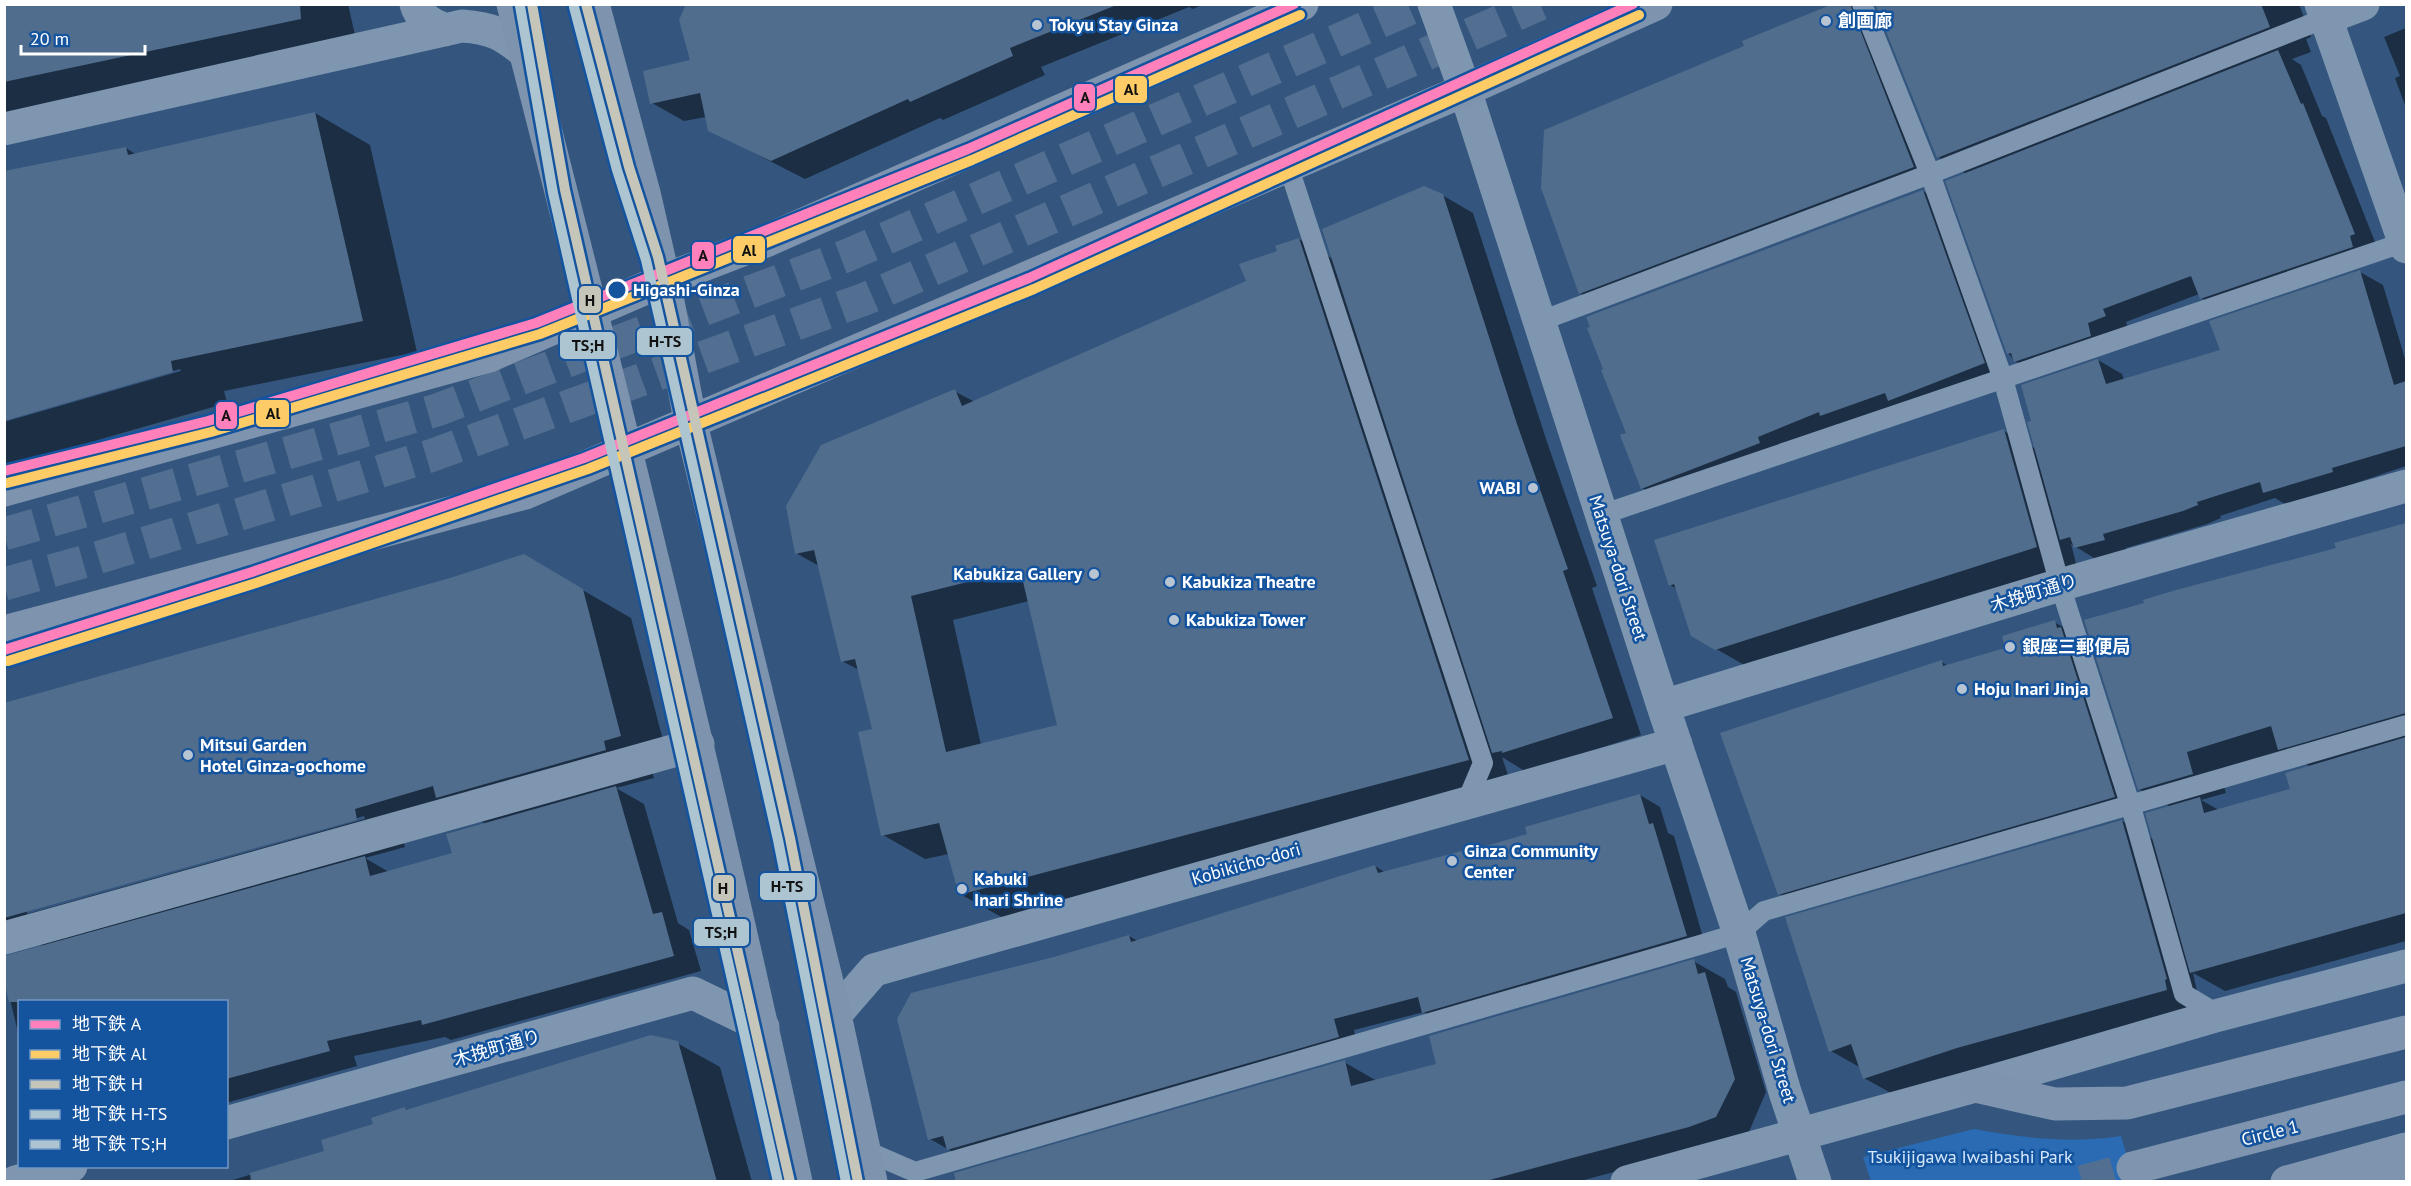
<svg xmlns="http://www.w3.org/2000/svg" width="2411" height="1186" font-family="'PT Sans','Noto Sans JP',sans-serif">
  <style>
    .green { fill: #2a6bb4 }
    .shadow { fill: #0007; fill-rule: evenodd }
    .building { fill: #516d8d; fill-rule: evenodd }
    .lines { fill: none; stroke-linecap: round; stroke-linejoin: round }
    .primary-tunnel { stroke: #526f91; stroke-width: 33; stroke-dasharray: 33 16; stroke-linecap: butt }
    .motorway-tunnel { stroke: #526f91; stroke-width: 33; stroke-dasharray: 33 16; stroke-linecap: butt }
    .service { stroke: #7f96b0; stroke-width: 20 }
    .minor { stroke: #7f96b0; stroke-width: 33 }
    .tertiary { stroke: #7f96b0; stroke-width: 33 }
    .primary { stroke: #7e93ad; stroke-width: 33 }
    .motorway { stroke: #7f94ae; stroke-width: 33 }
    .metro-1-casing { stroke: #14539e; stroke-width: 15 }
    .metro-2-casing { stroke: #14539e; stroke-width: 15 }
    .metro-3-casing { stroke: #14539e; stroke-width: 15 }
    .metro-4-casing { stroke: #14539e; stroke-width: 15 }
    .metro-5-casing { stroke: #14539e; stroke-width: 15 }
    .metro-1 { stroke: #ff80bb; stroke-width: 10 }
    .metro-2 { stroke: #fdcc66; stroke-width: 10 }
    .metro-3 { stroke: #c5c5b9; stroke-width: 10 }
    .metro-4 { stroke: #adc5d1; stroke-width: 10 }
    .metro-5 { stroke: #adc5d1; stroke-width: 10 }
    .poi-dot { fill: #b8c4d2; stroke: #14539e; stroke-width: 2 }
    .stop-dot { fill: #14539e; stroke: #fff; stroke-width: 3 }
    .labels { text-anchor: middle; stroke-width: 5; stroke-linejoin: round; paint-order: stroke }
    .poi-label { font-size: 18px; font-weight: bold; fill: #fff; stroke: #14539e; text-anchor: start }
    .stop-label { font-size: 18px; font-weight: bold; fill: #fff; stroke: #14539e; text-anchor: start }
    .street-label { font-size: 18px; fill: #fff; stroke: #14539e }
    .park-label { font-size: 18px; fill: #d5e8fd; stroke: #14539e }
    .line-badge { stroke: #14539e; stroke-width: 2 }
    .pale-badge-label { font-size: 16px; text-anchor: middle; font-weight: bold; fill: #111 }
  </style>
  <rect width="100%" height="100%" fill="#34567e"/>
  <path class="green" d="M1974,1129C2024,1138 2070,1144 2121,1136L2134,1181H1871L1863,1157Z"/>
  <path class="shadow" d="M4,4H348L357,44L4,119Z
    M688,4H1204L1193,9L1189,7L1041,67L1045,75L943,120L940,118L805,179L709,130L706,117L684,121L652,103L692,61Z
    M1836,4H1865L1878,12L1875,24L1938,181L1605,307L1580,293L1746,47Z
    M1877,4H2299L2311,37L2306,39L2311,52L2292,59L2301,65L2322,116L2326,118L2377,247L2224,311L2201,298L2199,294L2126,322L2128,329L2038,375L2015,361L2008,353L1967,174L1938,157Z
    M2406,28V108L2395,78L2400,76L2384,37Z
    M315,113L370,145L417,352L224,391L227,403L4,467V422L181,371L180,369L4,419L126,148L137,155Z
    M1923,191L1942,203L2004,374L1841,426L1837,424L1662,499L1642,488L1628,434Z
    M1442,195L1473,213L1547,442L1597,586L1592,588L1641,735L1533,769L1523,770L1502,757L1511,784L1003,918L960,894L949,854L925,859L883,835L874,730L859,670L842,661L819,566L796,553L954,391L975,402L1248,282L1278,252L1299,239L1333,259ZM1029,601L1058,727L981,745L953,620Z
    M2360,272L2383,285L2406,362V466L2288,506L2275,498L2220,516L2221,518L2207,524L2126,548L2127,553L2099,561L2071,544L2078,571L1758,673L1692,635L1677,589L1670,585L2004,431L2036,449L2098,360L2122,374L2124,380L2222,351Z
    M2406,524V941L2225,991L2193,973L2201,1009L1898,1097L1864,1078L1861,1068L1831,1051L2122,821L2154,840L2171,807L2139,789L2338,549L2336,544ZM2283,751L2311,767L2292,790L2219,810L2201,800L2226,793L2219,771Z
    M572,584L631,618L669,763L651,768L654,778L616,788L644,804L678,923L689,930L701,971L451,1040L445,1037L354,1056L357,1066L226,1103V1002H20V1041L4,974L44,947L4,924V704ZM364,816L365,819L27,914V911ZM472,816L486,824L454,854L389,872L365,858L405,847L402,836Z
    M2054,622L2081,637L2141,812L1805,909L1779,894L1942,662L1948,666L2007,649Z
    M1640,795L1660,807L1668,833L1674,836L1706,948L1444,1024L1424,1012L1354,1030L1358,1048L969,1161L930,1139L1054,959L1129,936L1138,941L1375,866L1386,873L1462,852L1465,854L1529,835Z
    M1693,961L1725,979L1728,987L1736,992L1766,1092L1748,1134L1721,1144L1576,1182H958L1344,1062L1377,1081L1438,1065Z
    M677,1043L720,1067L752,1182H226L326,1152L405,1108L408,1111Z"/>
  <path class="building" d="M4,4H300L301,19L4,82Z
    M686,4H1114V6L1010,48L1013,56L910,102L908,99L771,161L708,131L700,93L650,104L643,71L690,60L679,20Z
    M1833,4H1850L1914,167L1579,294L1541,188L1544,130L1744,46L1742,41Z
    M1875,4H2261L2270,27L1937,158Z
    M2278,50L2301,104L2303,103L2355,234L2350,236L2353,247L2200,299L2191,276L2103,309L2106,316L2088,323L2091,336L2014,362L2011,353L2007,354L1945,181Z
    M315,112L363,321L171,361L173,372L4,421V171L126,147L128,155Z
    M1424,186L1443,194L1517,424L1568,569L1563,571L1613,718L1502,753V751L1492,753L1322,229Z
    M1923,190L1985,363L1888,401L1885,393L1820,416L1819,412L1758,437L1760,443L1641,489L1620,435L1626,433L1601,370L1603,369L1587,328L1590,327L1586,317Z
    M1299,238L1469,760L959,895L939,823L881,836L858,732L872,729L855,659L841,662L814,550L795,554L786,506L821,445L955,389L962,406L1246,281L1239,264L1277,251L1275,246ZM1020,569L1057,725L946,752L911,596Z
    M2360,270L2394,385L2406,381V446L2332,468L2333,472L2263,493L2260,482L2197,502L2198,505L2183,511L2103,534L2105,540L2074,548L2070,537L2060,540L2027,422L2031,421L2021,385L2098,359L2106,384L2220,350L2209,321Z
    M2004,429L2037,547L1715,650L1691,636L1674,584L1669,586L1654,540Z
    M2406,523V713L2278,750L2271,726L2187,752L2193,774L2138,790L2084,620L2144,603L2143,600L2176,590L2336,548L2334,543Z
    M524,554L583,589L621,736L604,741L606,750L436,798L433,786L355,809L357,820L4,918V703L450,578Z
    M2055,620L2057,628L2061,627L2115,797L1778,895L1720,733L1942,660L1943,666L2005,648L2002,636Z
    M2406,737V913L2190,973L2145,813L2200,797L2204,813L2290,789L2285,773Z
    M616,786L653,914L662,912L674,956L422,1025L421,1020L327,1041L330,1051L226,1079V1002H9L4,980V956L365,856L370,876L452,853L446,834Z
    M1640,794L1649,824L1653,823L1687,936L1422,1013L1418,997L1334,1019L1339,1037L947,1150L943,1136L928,1140L897,1019L911,993L1054,957L1129,935L1131,942L1375,865L1378,873L1462,851V853L1527,834L1525,827Z
    M2122,820L2167,979L2165,980L2167,990L1957,1048L1863,1079L1851,1044L1829,1052L1785,917Z
    M1694,959L1698,974L1705,972L1735,1079L1716,1117L1689,1127L1482,1182H956L954,1173L1345,1060L1351,1086L1436,1064L1429,1036Z
    M651,1035L678,1041L717,1182H251L250,1173L324,1151L321,1140L373,1124L371,1118L405,1107L406,1110Z"/>
  <g class="lines">
    <path class="primary-tunnel" d="M4,534L437,410L848,255L1420,4
      M4,584L90,560L430,456L865,299L1540,4"/>
    <path class="motorway-tunnel" d="M2082,1182L2133,1168"/>
    <path class="service" d="M1862,4L1930,174L2003,379L2060,585L2131,807L2184,994L2219,1015
      M1288,165L1483,763L1467,801
      M1538,322L1930,174L2326,18
      M1601,515L2405,242
      M864,1150L915,1172L1703,944L1739,933L1764,911L2406,725"/>
    <path class="minor" d="M416,4C420,19 432,24 445,30
      M1434,4L1465,90L1663,706L1739,933L1785,1092L1815,1182
      M2326,18L2363,4
      M4,129L462,26C492,28 503,34 526,53
      M1663,706L2060,585L2406,486
      M4,938L698,744
      M835,1015L874,970L1676,744
      M226,1123L693,993L763,1027
      M15,1182L71,1166
      M1627,1182L1975,1086L2219,1015L2406,966"/>
    <path class="tertiary" d="M2321,4L2406,247"/>
    <path class="primary" d="M513,4C614,395 711,787 796,1182
      M593,4L644,193L664,280L690,420L835,1015L871,1182
      M4,490L489,356L664,280L768,240L1302,4
      M4,632L525,493L1465,90L1656,4"/>
    <path class="motorway" d="M1975,1086L2055,1104L2127,1103L2406,1032
      M2133,1168L2406,1097
      M2287,1182L2406,1149
      M2362,1182L2406,1174"/>
    <g class="metro-1-casing">
      <path id="metro-1" d="M4,471L208,421L536,323L968,149L1294,4
        M4,650L252,572L584,458L1029,278L1633,4"/>
    </g>
    <g class="metro-2-casing">
      <path id="metro-2" d="M7,483L211,432L540,334L972,160L1300,15
        M8,661L256,583L588,469L1034,289L1639,15"/>
    </g>
    <g class="metro-3-casing">
      <path id="metro-3" d="M532,4L565,190L790,1182
        M586,4L629,167L658,257L790,838L858,1182"/>
    </g>
    <g class="metro-4-casing">
      <path id="metro-4" d="M574,7L617,170L646,260L778,840L846,1182"/>
    </g>
    <g class="metro-5-casing">
      <path id="metro-5" d="M520,6L553,193L778,1182"/>
    </g>
    <use href="#metro-1" class="metro-1"/>
    <use href="#metro-2" class="metro-2"/>
    <use href="#metro-3" class="metro-3"/>
    <use href="#metro-4" class="metro-4"/>
    <use href="#metro-5" class="metro-5"/>
  </g>
  <g class="poi-dot">
    <circle cx="1826" cy="21" r="6"/>
    <circle cx="1037" cy="25" r="6"/>
    <circle cx="1533" cy="488" r="6"/>
    <circle cx="1094" cy="574" r="6"/>
    <circle cx="1170" cy="582" r="6"/>
    <circle cx="1174" cy="620" r="6"/>
    <circle cx="2010" cy="647" r="6"/>
    <circle cx="1962" cy="689" r="6"/>
    <circle cx="188" cy="755" r="6"/>
    <circle cx="1452" cy="861" r="6"/>
    <circle cx="962" cy="889" r="6"/>
  </g>
  <circle class="stop-dot" cx="617" cy="290" r="10"/>
  <g class="labels">
    <g class="poi-label">
      <text x="1838" y="27">創画廊</text>
      <text x="1049" y="31">Tokyu Stay Ginza</text>
      <text x="1521" y="494" text-anchor="end">WABI</text>
      <text x="1082" y="580" text-anchor="end">Kabukiza Gallery</text>
      <text x="1182" y="588">Kabukiza Theatre</text>
      <text x="1186" y="626">Kabukiza Tower</text>
      <text x="2022" y="653">銀座三郵便局</text>
      <text x="1974" y="695">Hoju Inari Jinja</text>
      <text x="200" y="751">Mitsui Garden<tspan x="200" dy="21">Hotel Ginza-gochome</tspan></text>
      <text x="1464" y="857">Ginza Community<tspan x="1464" dy="21">Center</tspan></text>
      <text x="974" y="885">Kabuki<tspan x="974" dy="21">Inari Shrine</tspan></text>
    </g>
    <g class="stop-label">
      <text x="633" y="296">Higashi-Ginza</text>
    </g>
    <g class="street-label">
      <text transform="translate(1618 568) rotate(72)" y="6">Matsuya-dori Street</text>
      <text transform="translate(2034 593) rotate(-17)" y="6">木挽町通り</text>
      <text transform="translate(1246 864) rotate(-16)" y="6">Kobikicho-dori</text>
      <text transform="translate(1768 1030) rotate(73)" y="6">Matsuya-dori Street</text>
      <text transform="translate(497 1048) rotate(-16)" y="6">木挽町通り</text>
      <text transform="translate(2270 1133) rotate(-14)" y="6">Circle 1</text>
    </g>
    <g class="park-label">
      <text x="1970" y="1163">Tsukijigawa Iwaibashi Park</text>
    </g>
  </g>
  <g class="line-badge">
    <rect x="1114" y="75" width="34" height="29" rx="6" fill="#fdcc66"/>
    <rect x="1073" y="83" width="23" height="29" rx="6" fill="#ff80bb"/>
    <rect x="732" y="235" width="34" height="29" rx="6" fill="#fdcc66"/>
    <rect x="691" y="241" width="24" height="29" rx="6" fill="#ff80bb"/>
    <rect x="578" y="285" width="24" height="29" rx="6" fill="#c5c5b9"/>
    <rect x="636" y="327" width="57" height="29" rx="6" fill="#adc5d1"/>
    <rect x="559" y="331" width="57" height="29" rx="6" fill="#adc5d1"/>
    <rect x="255" y="399" width="35" height="29" rx="6" fill="#fdcc66"/>
    <rect x="215" y="401" width="23" height="29" rx="6" fill="#ff80bb"/>
    <rect x="759" y="872" width="57" height="29" rx="6" fill="#adc5d1"/>
    <rect x="712" y="874" width="23" height="28" rx="6" fill="#c5c5b9"/>
    <rect x="693" y="918" width="57" height="29" rx="6" fill="#adc5d1"/>
  </g>
  <g class="pale-badge-label">
    <text x="1131" y="95">Al</text>
    <text x="1085" y="103">A</text>
    <text x="749" y="256">Al</text>
    <text x="703" y="261">A</text>
    <text x="590" y="306">H</text>
    <text x="665" y="347">H-TS</text>
    <text x="588" y="351">TS;H</text>
    <text x="273" y="419">Al</text>
    <text x="226" y="421">A</text>
    <text x="787" y="892">H-TS</text>
    <text x="723" y="894">H</text>
    <text x="721" y="938">TS;H</text>
  </g>
  <rect width="2411" height="1186" fill="none" stroke="#ffffff" stroke-width="12"/>
  <rect x="18" y="1000" width="210" height="168" fill="#14539e" stroke="#7298c5" stroke-width="1.5"/>
  <rect x="30" y="1020" width="30" height="9" fill="#ff80bb" stroke="#7298c5" stroke-width="1.5"/>
  <text x="72" y="1030" font-size="18" fill="#ffffff">地下鉄 A</text>
  <rect x="30" y="1050" width="30" height="9" fill="#fdcc66" stroke="#7298c5" stroke-width="1.5"/>
  <text x="72" y="1060" font-size="18" fill="#ffffff">地下鉄 Al</text>
  <rect x="30" y="1080" width="30" height="9" fill="#c5c5b9" stroke="#7298c5" stroke-width="1.5"/>
  <text x="72" y="1090" font-size="18" fill="#ffffff">地下鉄 H</text>
  <rect x="30" y="1110" width="30" height="9" fill="#adc5d1" stroke="#7298c5" stroke-width="1.5"/>
  <text x="72" y="1120" font-size="18" fill="#ffffff">地下鉄 H-TS</text>
  <rect x="30" y="1140" width="30" height="9" fill="#adc5d1" stroke="#7298c5" stroke-width="1.5"/>
  <text x="72" y="1150" font-size="18" fill="#ffffff">地下鉄 TS;H</text>
  <path d="M21 45v9h124v-9" fill="none" stroke="#ffffff" stroke-width="3"/>
  <text x="30" y="45" font-size="18" fill="#ffffff" stroke="#14539e" stroke-width="4.5" paint-order="stroke">20 m</text>
</svg>
